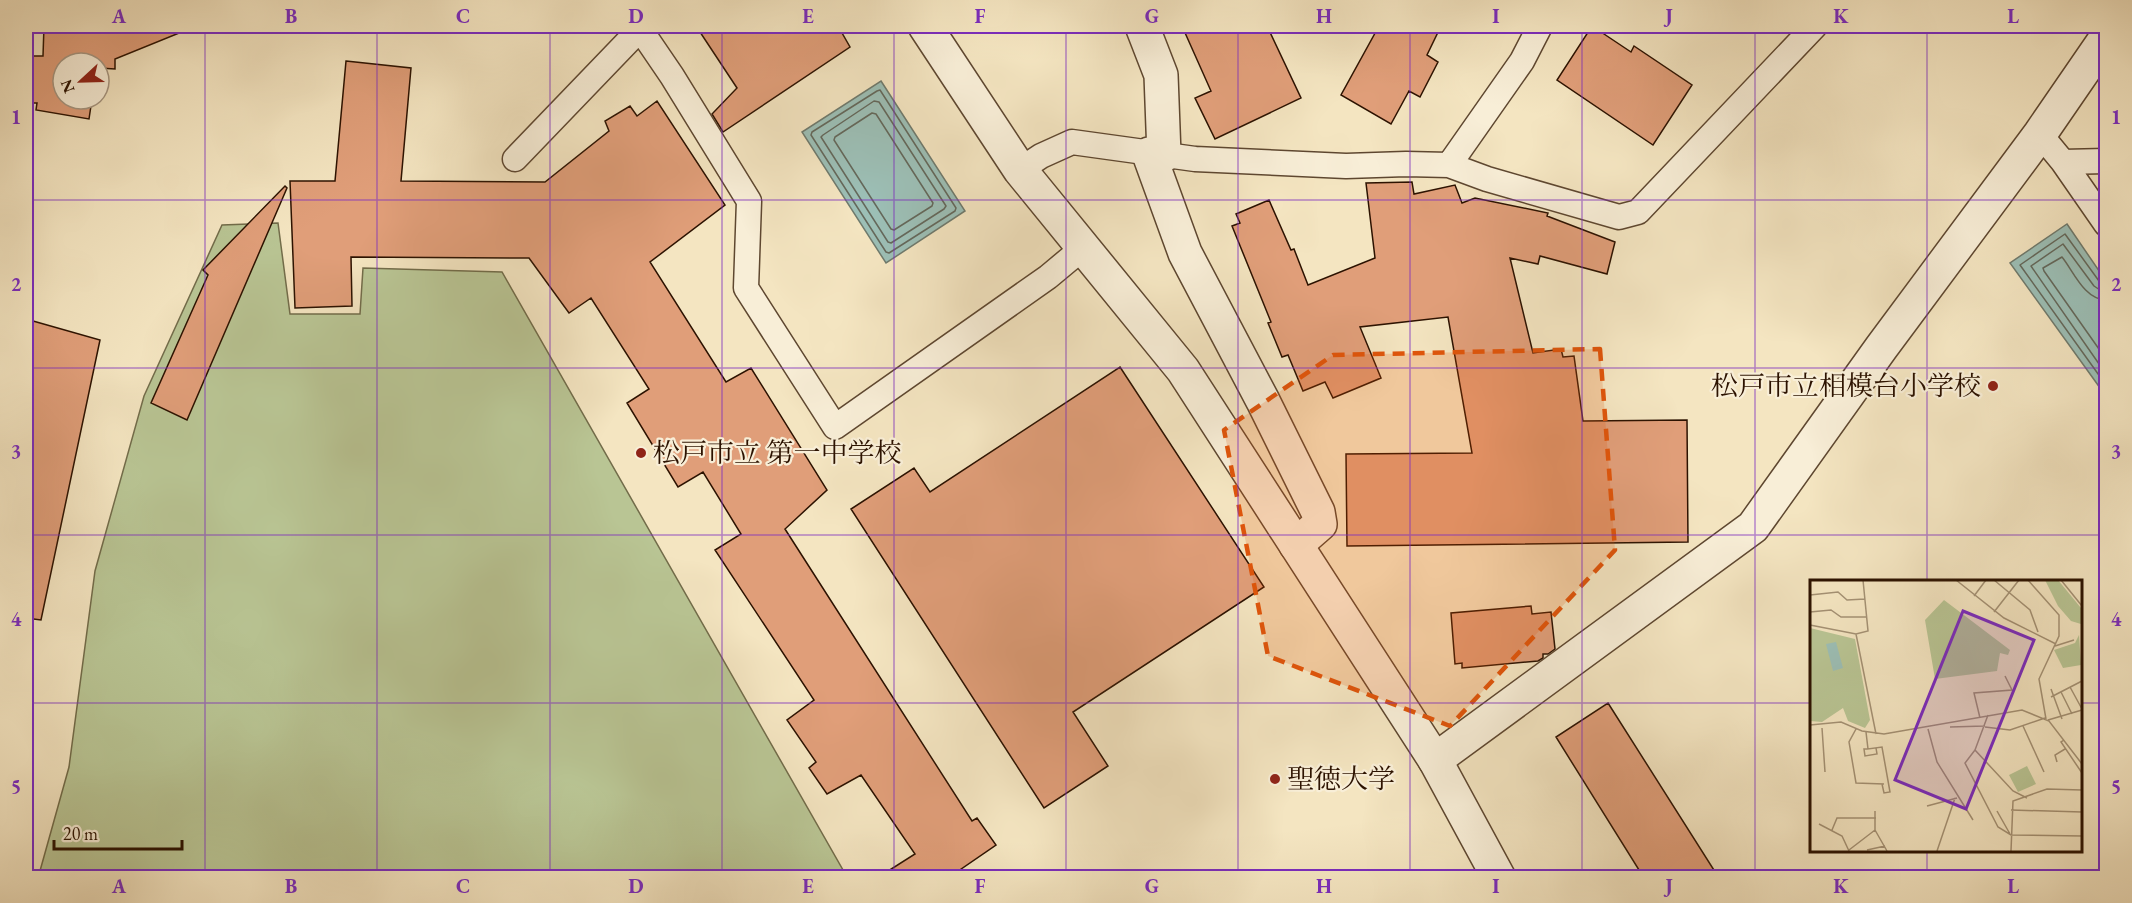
<svg xmlns="http://www.w3.org/2000/svg" width="2132" height="903" font-family="'EB Garamond','Noto Serif JP',serif">
  <style>
    .green { fill: #b9c594; stroke: #726c4a; stroke-width: 1.5 }
    .water { fill: #9cbfb6; stroke: #6f7a6d; stroke-width: 1.5 }
    .lines { fill: none; stroke-linecap: round; stroke-linejoin: round }
    .shore { stroke: #64685b; stroke-width: 1.5 }
    .building { fill: #e09e79; stroke: #2c1200; stroke-width: 1.5 }
    .service-casing { stroke: #5e4730; stroke-width: 27 }
    .minor-casing { stroke: #5e4730; stroke-width: 36 }
    .tertiary-casing { stroke: #5e4730; stroke-width: 36 }
    .service { stroke: #f8eed7; stroke-width: 24 }
    .minor { stroke: #f8eed7; stroke-width: 33 }
    .tertiary { stroke: #f8eed7; stroke-width: 33 }
    .marked { fill: #df550b; fill-opacity: 0.2; stroke: #df550b; stroke-width: 4.5; stroke-dasharray: 12 8; stroke-linejoin: round }
    .grid { fill: none; stroke: #7b2cbf; stroke-width: 1.5; stroke-opacity: 0.55 }
    .poi-dot { fill: #8f2418; stroke: #f8eed7; stroke-width: 2 }
    .labels { text-anchor: middle; stroke-width: 4.5; stroke-linejoin: round; paint-order: stroke }
    .poi-label { font-size: 27px; fill: #2c1200; stroke: #f8eed7; text-anchor: start }
    .inset-road { fill: none; stroke: #a49174; stroke-width: 1.5 }
    .view { fill: #7b2cbf; fill-opacity: 0.15; stroke: #7b2cbf; stroke-width: 3 }
    .inset-edge { fill: none; stroke: #2c1200; stroke-width: 3 }
    .neatline { fill: none; stroke: #7b2cbf; stroke-width: 2 }
    .grid-label { font-size: 20px; text-anchor: middle; font-weight: bold; fill: #7b2cbf }
  </style>
  <rect width="100%" height="100%" fill="#f4e5c1"/>
  <filter id="stains"><feTurbulence type="fractalNoise" baseFrequency=".00333" numOctaves="4"/><feColorMatrix values="0 0 0 0 .2 0 0 0 0 .09 0 0 0 0 .02 0 0 0 .5 -.17"/></filter>
  <radialGradient id="worn" r=".72"><stop offset=".6" stop-color="#630" stop-opacity="0"/><stop offset="1" stop-color="#630" stop-opacity=".3"/></radialGradient>
  <path class="green" d="M278,223L290,314H360L363,268L502,272L847,877L38,878L69,767L95,571L144,396L222,225Z"/>
  <path class="water" d="M881,81L965,211L886,263L802,132Z
    M2067,224L2106,281V389L2103,392L2010,263Z"/>
  <g class="lines">
    <path class="shore" d="M880,90L956,208L955,211L889,253L886,252L811,135L812,132L877,91Z
      M874,101L879,102L946,206L944,209L891,243L888,242L821,137L823,135Z
      M872,113L876,114L933,203L932,206L894,230L891,229L834,140L835,137Z
      M2106,284L2099,281L2065,234L2020,265L2106,385
      M2106,291L2100,290L2094,286L2063,244L2031,266L2106,374
      M2106,300C2084,299 2074,272 2062,257L2043,268L2044,271L2106,359"/>
  </g>
  <path class="building" d="M44,26H194V27L115,59V69L99,68V63H63V99H92L89,119L36,110L37,103H26V56H43Z
    M696,26H838L850,47L723,132L712,114L737,88Z
    M1182,26H1267L1301,98L1215,139L1195,98L1211,91Z
    M1379,26H1441L1427,55L1438,62L1420,97L1409,91L1391,124L1341,95Z
    M1592,26L1631,52L1634,46L1692,85L1653,145L1557,80Z
    M346,61L411,68L401,181L545,182L609,131L605,121L630,106L637,116L657,101L725,205L650,262L726,382L751,368L827,490L785,529L972,821L977,818L996,845L948,878H877L915,854L861,775L827,794L809,768L816,762L787,720L814,700L715,550L741,534L703,472L678,487L627,403L649,389L591,298L569,313L529,258L351,257L352,306L295,308L290,181H335Z
    M1412,182L1414,194L1455,185L1462,203L1475,198L1548,213L1547,216L1615,242L1607,274L1540,256L1538,264L1510,258L1533,353L1561,349L1563,357L1574,356L1583,421L1687,420L1688,542L1347,546L1346,454L1472,453L1448,317L1360,327L1381,378L1333,398L1325,382L1303,391L1288,355L1282,357L1268,323L1271,322L1232,226L1240,223L1236,214L1269,200L1291,250L1294,249L1308,285L1375,258L1366,183Z
    M285,186L287,188L187,420L151,403L208,275L203,270Z
    M26,319L100,340L41,620L26,618Z
    M1120,367L1264,587L1073,712L1108,766L1044,808L851,509L914,468L930,492Z
    M1531,606L1532,614L1551,612L1555,649L1548,654H1543V658L1538,661L1462,668V663L1455,664L1451,613Z
    M1608,703L1719,878H1644L1556,737Z"/>
  <g class="lines">
    <g class="service-casing">
      <path id="service" d="M2040,134L2063,162L2106,224
        M515,159L640,29L672,76L749,201L746,288L835,427L1048,277L1084,247
        M2063,162L2106,161
        M1449,165L1487,179L1619,217L1638,212L1815,26
        M1020,170L1041,156L1072,142L1195,159L1346,166L1406,164L1449,165L1522,61L1540,26"/>
    </g>
    <g class="minor-casing">
      <path id="minor" d="M1142,26L1161,75L1164,155
        M1149,154L1185,253L1263,401L1318,512L1320,524L1296,545
        M1435,760L1753,527L1881,348L2040,134L2106,38"/>
    </g>
    <g class="tertiary-casing">
      <path id="tertiary" d="M925,26L1020,170L1183,370L1435,760L1499,878"/>
    </g>
    <use href="#service" class="service"/>
    <use href="#minor" class="minor"/>
    <use href="#tertiary" class="tertiary"/>
  </g>
  <path class="marked" d="M1600,349L1615,550L1450,726L1268,656L1224,430L1333,355Z"/>
  <path class="grid" d="M205,26V878M377,26V878M550,26V878M722,26V878M894,26V878M1066,26V878M1238,26V878M1410,26V878M1582,26V878M1755,26V878M1927,26V582M26,200H2106M26,368H2106M26,535H2106M26,703H1811M2080,703H2106M1927,850V878"/>
  <g class="poi-dot">
    <circle cx="1993" cy="386" r="6"/>
    <circle cx="641" cy="453" r="6"/>
    <circle cx="1275" cy="779" r="6"/>
  </g>
  <g class="labels">
    <g class="poi-label">
      <text x="1981" y="395" text-anchor="end">松戸市立相模台小学校</text>
      <text x="653" y="462">松戸市立 第一中学校</text>
      <text x="1287" y="788">聖徳大学</text>
    </g>
  </g>
  <g transform="translate(1810 580)">
    <rect width="272" height="272" fill="#f4e5c1"/>
    <path d="M235,0H248L271,28V44L261,41L248,26ZM134,20L200,70L198,75L190,73L187,91L125,99L115,40ZM0,48L45,59L60,140L55,148L38,141L33,128L12,142L0,141ZM269,55L271,85L253,88L244,70L265,63ZM217,186L226,204L208,212L199,195Z" fill="#b9c594"/>
    <path d="M26,62L33,88L23,91L16,64Z" fill="#9cbfb6"/>
    <path class="inset-road" d="M146,0L194,38L246,64M184,0L220,30L228,52M218,0L249,35V56L229,99L236,139M251,0L272,26M0,15L28,12L37,20L55,19M164,16L176,0M0,32L21,30L31,37H57M184,32L209,0M0,45L46,54L58,51L53,0M46,54L66,154M245,66L264,60M260,107L272,129M241,109L252,139M251,112L262,134M241,117L272,101M178,135L165,170L203,211L217,218M170,138L164,113L202,110L195,96M238,140L272,130M0,145L31,142L52,151L74,154L212,130L239,141L272,184M213,146L234,192M140,147L175,146M175,147L200,150L235,138M12,148L15,192M46,149L39,162L46,203L74,204M118,149L127,182L163,240M56,152L58,169L72,167L80,212L74,213L72,204M254,160L251,162L272,193M58,169H54L55,176L67,174L66,168M165,170L155,183L188,247L201,255L272,256M247,182L245,175L255,169M117,226L147,218M201,230L272,232M187,231L200,254M9,244L32,256L39,271M22,250L27,238H66M65,250V231M39,270L65,250L77,271M57,270L75,266M127,271L145,218M201,271L203,221L237,209L272,210"/>
    <path class="view" d="M153,31L224,60L156,229L85,200Z"/>
    <rect width="272" height="272" class="inset-edge"/>
  </g>
  <rect width="2132" height="903" fill="none" stroke="#f4e5c1" stroke-width="66"/>
  <g transform="translate(81 81) rotate(248)"><circle r="28" fill="#f8eed7" stroke="#a69681" stroke-width="1.5"/>
  <path d="M0-4.5L10 22L0 15L-10 22Z" fill="#8f2418"/>
  <text y="-9" font-size="16" font-weight="bold" text-anchor="middle" fill="#2c1200">N</text>
  </g>
  <path d="M54 840v9h128v-9" fill="none" stroke="#2c1200" stroke-width="3"/>
  <text x="63" y="840" font-size="18" fill="#2c1200" stroke="#f8eed7" stroke-width="4.5" paint-order="stroke">20 m</text>
  <rect x="33" y="33" width="2066" height="837" class="neatline"/>
  <g class="grid-label">
    <text x="119" y="23">A</text>
    <text x="291" y="23">B</text>
    <text x="463" y="23">C</text>
    <text x="636" y="23">D</text>
    <text x="808" y="23">E</text>
    <text x="980" y="23">F</text>
    <text x="1152" y="23">G</text>
    <text x="1324" y="23">H</text>
    <text x="1496" y="23">I</text>
    <text x="1669" y="23">J</text>
    <text x="1841" y="23">K</text>
    <text x="2013" y="23">L</text>
    <text x="16" y="124">1</text>
    <text x="2116" y="124">1</text>
    <text x="16" y="291">2</text>
    <text x="2116" y="291">2</text>
    <text x="16" y="458">3</text>
    <text x="2116" y="458">3</text>
    <text x="16" y="626">4</text>
    <text x="2116" y="626">4</text>
    <text x="16" y="793">5</text>
    <text x="2116" y="793">5</text>
    <text x="119" y="893">A</text>
    <text x="291" y="893">B</text>
    <text x="463" y="893">C</text>
    <text x="636" y="893">D</text>
    <text x="808" y="893">E</text>
    <text x="980" y="893">F</text>
    <text x="1152" y="893">G</text>
    <text x="1324" y="893">H</text>
    <text x="1496" y="893">I</text>
    <text x="1669" y="893">J</text>
    <text x="1841" y="893">K</text>
    <text x="2013" y="893">L</text>
  </g>
  <rect width="100%" height="100%" filter="url(#stains)"/>
  <rect width="100%" height="100%" fill="url(#worn)"/>
</svg>
